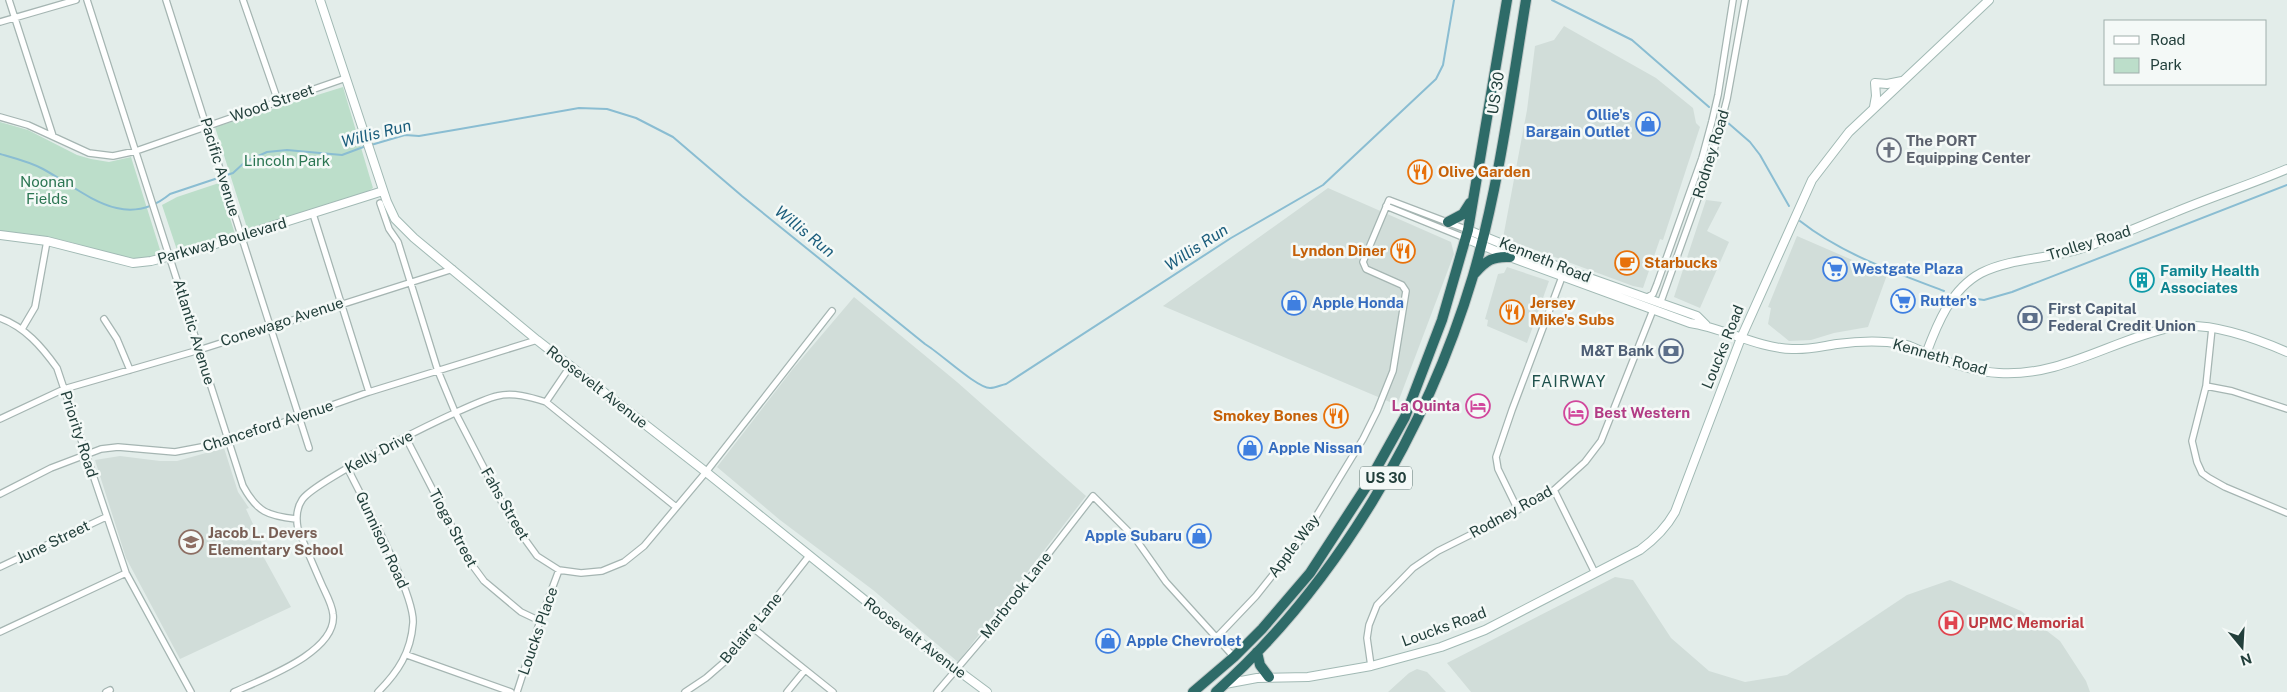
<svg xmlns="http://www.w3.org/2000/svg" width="2287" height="692" font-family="'Public Sans',sans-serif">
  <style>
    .built { fill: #d1ddd9 }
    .green { fill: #bcdeca }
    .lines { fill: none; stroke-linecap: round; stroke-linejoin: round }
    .stream { stroke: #8abdd2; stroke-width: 2 }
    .street-casing { stroke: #a5b5b2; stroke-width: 8 }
    .secondary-casing { stroke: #a1b9b4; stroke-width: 10 }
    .highway-casing { stroke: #c1c9c8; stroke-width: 12 }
    .street { stroke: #fff; stroke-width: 5.5 }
    .secondary { stroke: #fff; stroke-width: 8 }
    .highway { stroke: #2e6b68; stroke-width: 10 }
    .labels { text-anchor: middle; stroke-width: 5; stroke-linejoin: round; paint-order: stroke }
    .shield { fill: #f4f9f7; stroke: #617773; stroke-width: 1 }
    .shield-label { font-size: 14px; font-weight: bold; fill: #223f3b }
    .street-label { font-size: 15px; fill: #223f3b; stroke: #f4f9f7 }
    .shop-label { font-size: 15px; font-weight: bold; fill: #366cbe; stroke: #f4f9f7; text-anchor: start }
    .worship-label { font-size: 15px; font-weight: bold; fill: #5b616d; stroke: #f4f9f7; text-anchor: start }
    .park-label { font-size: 15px; fill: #2c7653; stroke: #f4f9f7 }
    .food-label { font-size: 15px; font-weight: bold; fill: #c56008; stroke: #f4f9f7; text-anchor: start }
    .culture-label { font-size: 15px; font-weight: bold; fill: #0d838f; stroke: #f4f9f7; text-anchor: start }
    .service-label { font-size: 15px; font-weight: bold; fill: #4e5e75; stroke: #f4f9f7; text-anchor: start }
    .hotel-label { font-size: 15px; font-weight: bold; fill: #b23c85; stroke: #f4f9f7; text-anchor: end }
    .education-label { font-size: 15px; font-weight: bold; fill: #785e54; stroke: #f4f9f7; text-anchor: start }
    .health-label { font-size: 15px; font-weight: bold; fill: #be3a42; stroke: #f4f9f7; text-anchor: start }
    .water-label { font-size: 16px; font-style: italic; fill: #1b5d7c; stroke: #f4f9f7 }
    .neighbourhood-label { font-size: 16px; letter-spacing: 1px; fill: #1e514c; stroke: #f4f9f7 }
  </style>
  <rect width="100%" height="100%" fill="#e3edea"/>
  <path class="built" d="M1564,26L1656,78L1693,108L1696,123L1700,127L1663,240L1660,239L1643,288L1633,286L1503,238L1527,110L1535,46L1554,40Z
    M1328,188L1451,242L1454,254L1397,405L1163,306Z
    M1706,200L1722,202L1707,231L1729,242L1700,308L1674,297Z
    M1797,236L1887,275L1868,327L1834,333L1811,340L1789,341L1768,324L1771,308L1768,307Z
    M1507,267L1549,281L1527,343L1487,326L1488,320L1485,319L1498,274L1504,273Z
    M854,297L957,382L1086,496L958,662L873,590L780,520L717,467L792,370Z
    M224,448L238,492L249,508L246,509L267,554L263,556L291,607L180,659L126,558L95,460L120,456L160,461H177Z
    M1615,577L1633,580L1671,638L1709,671L1745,682L1787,675L1907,595L1950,580L2021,611L2060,641L2086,681L2090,692H1471L1447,663Z
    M1417,669L1427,672L1446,692H1388L1409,673Z"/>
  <path class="green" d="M343,87L373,188L365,193L248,231L215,127Z
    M0,122L28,130L77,155L91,159L109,162L131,157L161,253C132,269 98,249 70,242C47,236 23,233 0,231Z
    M219,183L235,234L182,251L177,250L162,205L177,197Z"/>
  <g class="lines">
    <path class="stream" d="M1552,0L1632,40L1709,107
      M1727,122L1750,142L1760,155L1789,206
      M371,145L405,135L419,136L460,129L579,108L607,109L636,118L673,137L742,196L925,344C940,353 977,388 990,388C995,388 1001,385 1006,384L1231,238L1323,185L1436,79L1443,65L1454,0
      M0,154C14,158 30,162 43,169C85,192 124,232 170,194L233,173L245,162L267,152L287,150L342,155L366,146
      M1800,221C1842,254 1894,272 1944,291
      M1963,297L1984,300L2012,292L2287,185"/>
    <g class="street-casing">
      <path id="street" d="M9,0L53,136
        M87,0L243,486C257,512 268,516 296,519
        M166,0L309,448
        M243,0L278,101
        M0,22L76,0
        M0,117L28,125L89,153L113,156L136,151L346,78
        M380,203L389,229L398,242L438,371L455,412L511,520L537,556L559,570L581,573L602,571L624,562L644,546L706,472L832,311
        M1386,206L1465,238
        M313,214L369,392
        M1646,298L1653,294L1657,284L1702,158L1712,121L1718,95L1733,0
        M1660,304L1711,162L1727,99L1745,0
        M0,318C25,327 42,347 57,368L126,573L191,692
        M104,319L117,339L130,370
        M2212,328L2206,386L2192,441L2197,462L2202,473L2209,478L2225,487L2287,513
        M22,329L35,307L47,241
        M2206,386L2232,391L2287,409
        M546,402L571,365
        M0,419L64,389L199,350L453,269
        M406,438L470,562L484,581L521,612L540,621
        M348,469C363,500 415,594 413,623C411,652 398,672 378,692
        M1554,490L1595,573
        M0,494L51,468L101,449L118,447L175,452L228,442L369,392L537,340
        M1518,510L1498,469L1496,457L1512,410L1562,277
        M0,567L106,517
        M753,628L833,692
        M0,632L126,573
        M1216,638L1256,596L1306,533L1363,439L1377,411L1393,371L1406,291L1402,285L1366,269L1363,262L1389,200L1468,230
        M407,655L511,692
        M1371,666L1367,638L1369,625L1377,605L1413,568L1438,551L1494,523L1554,490L1585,462L1601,441L1653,310
        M106,692L110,690
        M234,692C262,679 338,652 333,614C332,604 326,594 322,585C314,567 306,548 298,529C296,519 296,509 302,500C313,481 470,402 497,396C513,392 530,397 546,402L676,507
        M517,692L540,621L559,570
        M685,692L706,678L729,658L809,556
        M787,692L805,670
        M937,692L984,637L1093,496L1135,538L1166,582L1234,657"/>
    </g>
    <g class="secondary-casing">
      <path id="secondary" d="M320,0L387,202L395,219L414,238L537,340L706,472L882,614L987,692
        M1874,107L1876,96L1875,83L1887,84L1902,81
        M1468,230L1564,269L1697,316L1706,325
        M0,235L47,241L133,263L151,261L206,247L383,191
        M1465,238L1510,257L1690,323C1724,328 1757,348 1792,349C1808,350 1823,346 1837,344C1859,341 1880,340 1902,344C1910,345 1918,350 1926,353C1949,363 1974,372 1999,373C2062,377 2113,339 2173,327C2208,321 2255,338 2287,352
        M1926,354C1937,324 1951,289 1981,273C2008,259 2044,259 2073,251C2108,241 2140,226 2173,213C2211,197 2249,185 2287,169
        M1225,684L1257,678L1308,677L1371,666L1441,647L1485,630L1640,550C1655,539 1666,528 1675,512L1741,338L1812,180L1849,132L1989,0"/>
    </g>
    <g class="highway-casing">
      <path id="highway" d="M1448,222L1463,214L1470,203
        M1475,273C1486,261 1492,256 1510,257
        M1257,652L1260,665L1269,677
        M1193,692L1234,657L1262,629L1310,573L1366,487L1405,417L1442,320L1468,230L1507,0
        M1216,692C1336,585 1427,430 1473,276C1499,186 1511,92 1526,0"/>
    </g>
    <use href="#street" class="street"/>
    <use href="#secondary" class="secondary"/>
    <use href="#highway" class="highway"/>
  </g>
  <defs>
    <g id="shop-ring" transform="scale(1.25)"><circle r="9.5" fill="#f4f9f7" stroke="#3f7fe0" stroke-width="1.5"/><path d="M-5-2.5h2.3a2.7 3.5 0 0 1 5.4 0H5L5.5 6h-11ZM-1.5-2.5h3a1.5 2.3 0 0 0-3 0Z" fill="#3f7fe0"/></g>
    <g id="church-ring" transform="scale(1.25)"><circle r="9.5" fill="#f4f9f7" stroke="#6b7280" stroke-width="1.5"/><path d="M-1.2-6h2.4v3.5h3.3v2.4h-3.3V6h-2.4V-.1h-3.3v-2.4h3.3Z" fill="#6b7280"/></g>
    <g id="restaurant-ring" transform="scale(1.25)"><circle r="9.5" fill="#f4f9f7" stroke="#e8710a" stroke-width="1.5"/><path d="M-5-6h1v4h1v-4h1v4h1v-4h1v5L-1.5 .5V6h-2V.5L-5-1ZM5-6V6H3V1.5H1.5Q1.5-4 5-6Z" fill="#e8710a"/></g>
    <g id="cafe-ring" transform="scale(1.25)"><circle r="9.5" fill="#f4f9f7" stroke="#e8710a" stroke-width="1.5"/><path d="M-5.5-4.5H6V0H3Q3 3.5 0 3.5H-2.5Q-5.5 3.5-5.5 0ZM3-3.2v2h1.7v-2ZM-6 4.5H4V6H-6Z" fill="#e8710a"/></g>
    <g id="supermarket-ring" transform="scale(1.25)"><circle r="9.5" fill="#f4f9f7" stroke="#3f7fe0" stroke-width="1.5"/><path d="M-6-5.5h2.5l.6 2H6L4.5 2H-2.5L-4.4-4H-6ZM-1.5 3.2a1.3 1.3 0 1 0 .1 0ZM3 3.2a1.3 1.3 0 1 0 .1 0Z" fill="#3f7fe0"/></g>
    <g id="building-ring" transform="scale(1.25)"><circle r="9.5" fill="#f4f9f7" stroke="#0f9aa8" stroke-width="1.5"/><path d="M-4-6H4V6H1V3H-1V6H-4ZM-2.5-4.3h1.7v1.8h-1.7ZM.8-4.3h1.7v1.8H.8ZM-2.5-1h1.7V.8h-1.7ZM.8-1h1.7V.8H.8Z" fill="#0f9aa8"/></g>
    <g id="bank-ring" transform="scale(1.25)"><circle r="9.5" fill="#f4f9f7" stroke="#5c6f8a" stroke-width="1.5"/><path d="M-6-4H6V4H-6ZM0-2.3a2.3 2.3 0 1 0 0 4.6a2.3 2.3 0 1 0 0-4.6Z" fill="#5c6f8a"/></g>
    <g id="hotel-ring" transform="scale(1.25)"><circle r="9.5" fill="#f4f9f7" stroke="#d1479c" stroke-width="1.5"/><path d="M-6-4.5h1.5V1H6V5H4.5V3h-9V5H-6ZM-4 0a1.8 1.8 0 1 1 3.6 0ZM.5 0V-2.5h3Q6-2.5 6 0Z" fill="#d1479c"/></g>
    <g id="school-ring" transform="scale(1.25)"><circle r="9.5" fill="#f4f9f7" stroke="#8d6e63" stroke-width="1.5"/><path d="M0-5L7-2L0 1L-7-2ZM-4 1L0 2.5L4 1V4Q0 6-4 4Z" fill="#8d6e63"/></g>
    <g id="hospital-ring" transform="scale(1.25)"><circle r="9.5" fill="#f4f9f7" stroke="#e0444e" stroke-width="1.5"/><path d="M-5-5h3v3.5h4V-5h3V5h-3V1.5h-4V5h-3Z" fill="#e0444e"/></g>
  </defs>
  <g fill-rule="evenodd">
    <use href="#shop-ring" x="1648" y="124"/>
    <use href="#church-ring" x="1889" y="150"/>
    <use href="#restaurant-ring" x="1420" y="172"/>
    <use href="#restaurant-ring" x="1403" y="251"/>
    <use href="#cafe-ring" x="1627" y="263"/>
    <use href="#supermarket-ring" x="1835" y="269"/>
    <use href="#building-ring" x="2142" y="280"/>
    <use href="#supermarket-ring" x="1903" y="301"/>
    <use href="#shop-ring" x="1294" y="303"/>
    <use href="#restaurant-ring" x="1512" y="312"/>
    <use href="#bank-ring" x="2030" y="318"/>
    <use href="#bank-ring" x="1671" y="351"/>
    <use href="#hotel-ring" x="1478" y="406"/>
    <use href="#hotel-ring" x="1576" y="413"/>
    <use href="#restaurant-ring" x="1336" y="416"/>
    <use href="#shop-ring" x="1250" y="448"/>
    <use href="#shop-ring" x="1199" y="536"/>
    <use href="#school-ring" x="191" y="542"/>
    <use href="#hospital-ring" x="1951" y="623"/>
    <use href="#shop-ring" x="1108" y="641"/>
  </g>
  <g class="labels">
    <rect class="shield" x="1360" y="466.5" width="52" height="23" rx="4"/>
    <g class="shield-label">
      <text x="1386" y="483">US 30</text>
    </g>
    <g class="street-label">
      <text transform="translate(1496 93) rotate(-81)" y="5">US 30</text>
      <text transform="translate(272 103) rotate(-19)" y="5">Wood Street</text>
      <text transform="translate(1711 154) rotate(-73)" y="5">Rodney Road</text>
      <text transform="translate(220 167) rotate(73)" y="5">Pacific Avenue</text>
      <text transform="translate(222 241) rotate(-16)" y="5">Parkway Boulevard</text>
      <text transform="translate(2089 243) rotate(-17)" y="5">Trolley Road</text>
      <text transform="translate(1545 260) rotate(22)" y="5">Kenneth Road</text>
      <text transform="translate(282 322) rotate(-18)" y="5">Conewago Avenue</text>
      <text transform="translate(194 332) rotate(73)" y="5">Atlantic Avenue</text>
      <text transform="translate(1723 347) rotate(-68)" y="5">Loucks Road</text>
      <text transform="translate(1940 357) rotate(16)" y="5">Kenneth Road</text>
      <text transform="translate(597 387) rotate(38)" y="5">Roosevelt Avenue</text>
      <text transform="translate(268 426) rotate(-18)" y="5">Chanceford Avenue</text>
      <text transform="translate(79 434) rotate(72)" y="5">Priority Road</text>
      <text transform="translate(379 452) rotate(-28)" y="5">Kelly Drive</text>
      <text transform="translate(505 504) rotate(60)" y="5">Fahs Street</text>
      <text transform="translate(1511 512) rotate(-29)" y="5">Rodney Road</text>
      <text transform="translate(453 528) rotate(62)" y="5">Tioga Street</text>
      <text transform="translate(382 540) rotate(65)" y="5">Gunnison Road</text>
      <text transform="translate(53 542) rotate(-26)" y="5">June Street</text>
      <text transform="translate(1294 546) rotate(-53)" y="5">Apple Way</text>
      <text transform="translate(1016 595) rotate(-52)" y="5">Marbrook Lane</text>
      <text transform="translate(1444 627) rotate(-20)" y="5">Loucks Road</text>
      <text transform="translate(751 628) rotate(-50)" y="5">Belaire Lane</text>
      <text transform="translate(538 631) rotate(-71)" y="5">Loucks Place</text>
      <text transform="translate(915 638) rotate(37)" y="5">Roosevelt Avenue</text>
    </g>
    <g class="shop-label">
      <text x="1630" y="120" text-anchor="end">Ollie's<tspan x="1630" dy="17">Bargain Outlet</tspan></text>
      <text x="1852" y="274">Westgate Plaza</text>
      <text x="1920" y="306">Rutter's</text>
      <text x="1312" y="308">Apple Honda</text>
      <text x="1268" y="453">Apple Nissan</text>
      <text x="1182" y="541" text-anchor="end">Apple Subaru</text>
      <text x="1126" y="646">Apple Chevrolet</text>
    </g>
    <g class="worship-label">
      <text x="1906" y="146">The PORT<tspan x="1906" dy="17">Equipping Center</tspan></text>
    </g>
    <g class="park-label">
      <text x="287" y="166">Lincoln Park</text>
      <text x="47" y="187">Noonan<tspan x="47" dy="17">Fields</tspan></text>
    </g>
    <g class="food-label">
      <text x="1438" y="177">Olive Garden</text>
      <text x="1386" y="256" text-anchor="end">Lyndon Diner</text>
      <text x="1644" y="268">Starbucks</text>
      <text x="1530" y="308">Jersey<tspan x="1530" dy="17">Mike's Subs</tspan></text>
      <text x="1318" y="421" text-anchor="end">Smokey Bones</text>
    </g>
    <g class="culture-label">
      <text x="2160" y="276">Family Health<tspan x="2160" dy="17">Associates</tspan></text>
    </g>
    <g class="service-label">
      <text x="2048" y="314">First Capital<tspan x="2048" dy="17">Federal Credit Union</tspan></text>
      <text x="1654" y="356" text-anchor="end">M&amp;T Bank</text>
    </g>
    <g class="hotel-label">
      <text x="1460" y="411">La Quinta</text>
      <text x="1594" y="418" text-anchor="start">Best Western</text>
    </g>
    <g class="education-label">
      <text x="208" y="538">Jacob L. Devers<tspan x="208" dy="17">Elementary School</tspan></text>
    </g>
    <g class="health-label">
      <text x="1968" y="628">UPMC Memorial</text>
    </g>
    <g class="water-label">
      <text transform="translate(376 133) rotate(-14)" y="6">Willis Run</text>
      <text transform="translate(805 231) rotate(39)" y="6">Willis Run</text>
      <text transform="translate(1196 247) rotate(-33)" y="6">Willis Run</text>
    </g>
    <g class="neighbourhood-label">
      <text x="1569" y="387">FAIRWAY</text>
    </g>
  </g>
  <rect x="2104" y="20" width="162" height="65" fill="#f4f9f7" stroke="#a0afac"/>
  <rect x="2114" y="36" width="25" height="8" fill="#ffffff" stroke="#a0afac"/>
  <text x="2150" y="45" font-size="15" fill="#223f3b">Road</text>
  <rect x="2114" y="58" width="25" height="15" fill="#bcdeca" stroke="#a0afac"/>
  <text x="2150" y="70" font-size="15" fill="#223f3b">Park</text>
  <g transform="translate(2242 647) rotate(162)" stroke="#f4f9f7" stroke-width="4" paint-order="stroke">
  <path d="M0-4L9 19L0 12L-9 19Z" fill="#223f3b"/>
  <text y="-8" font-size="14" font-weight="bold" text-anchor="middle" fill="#223f3b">N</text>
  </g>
</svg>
